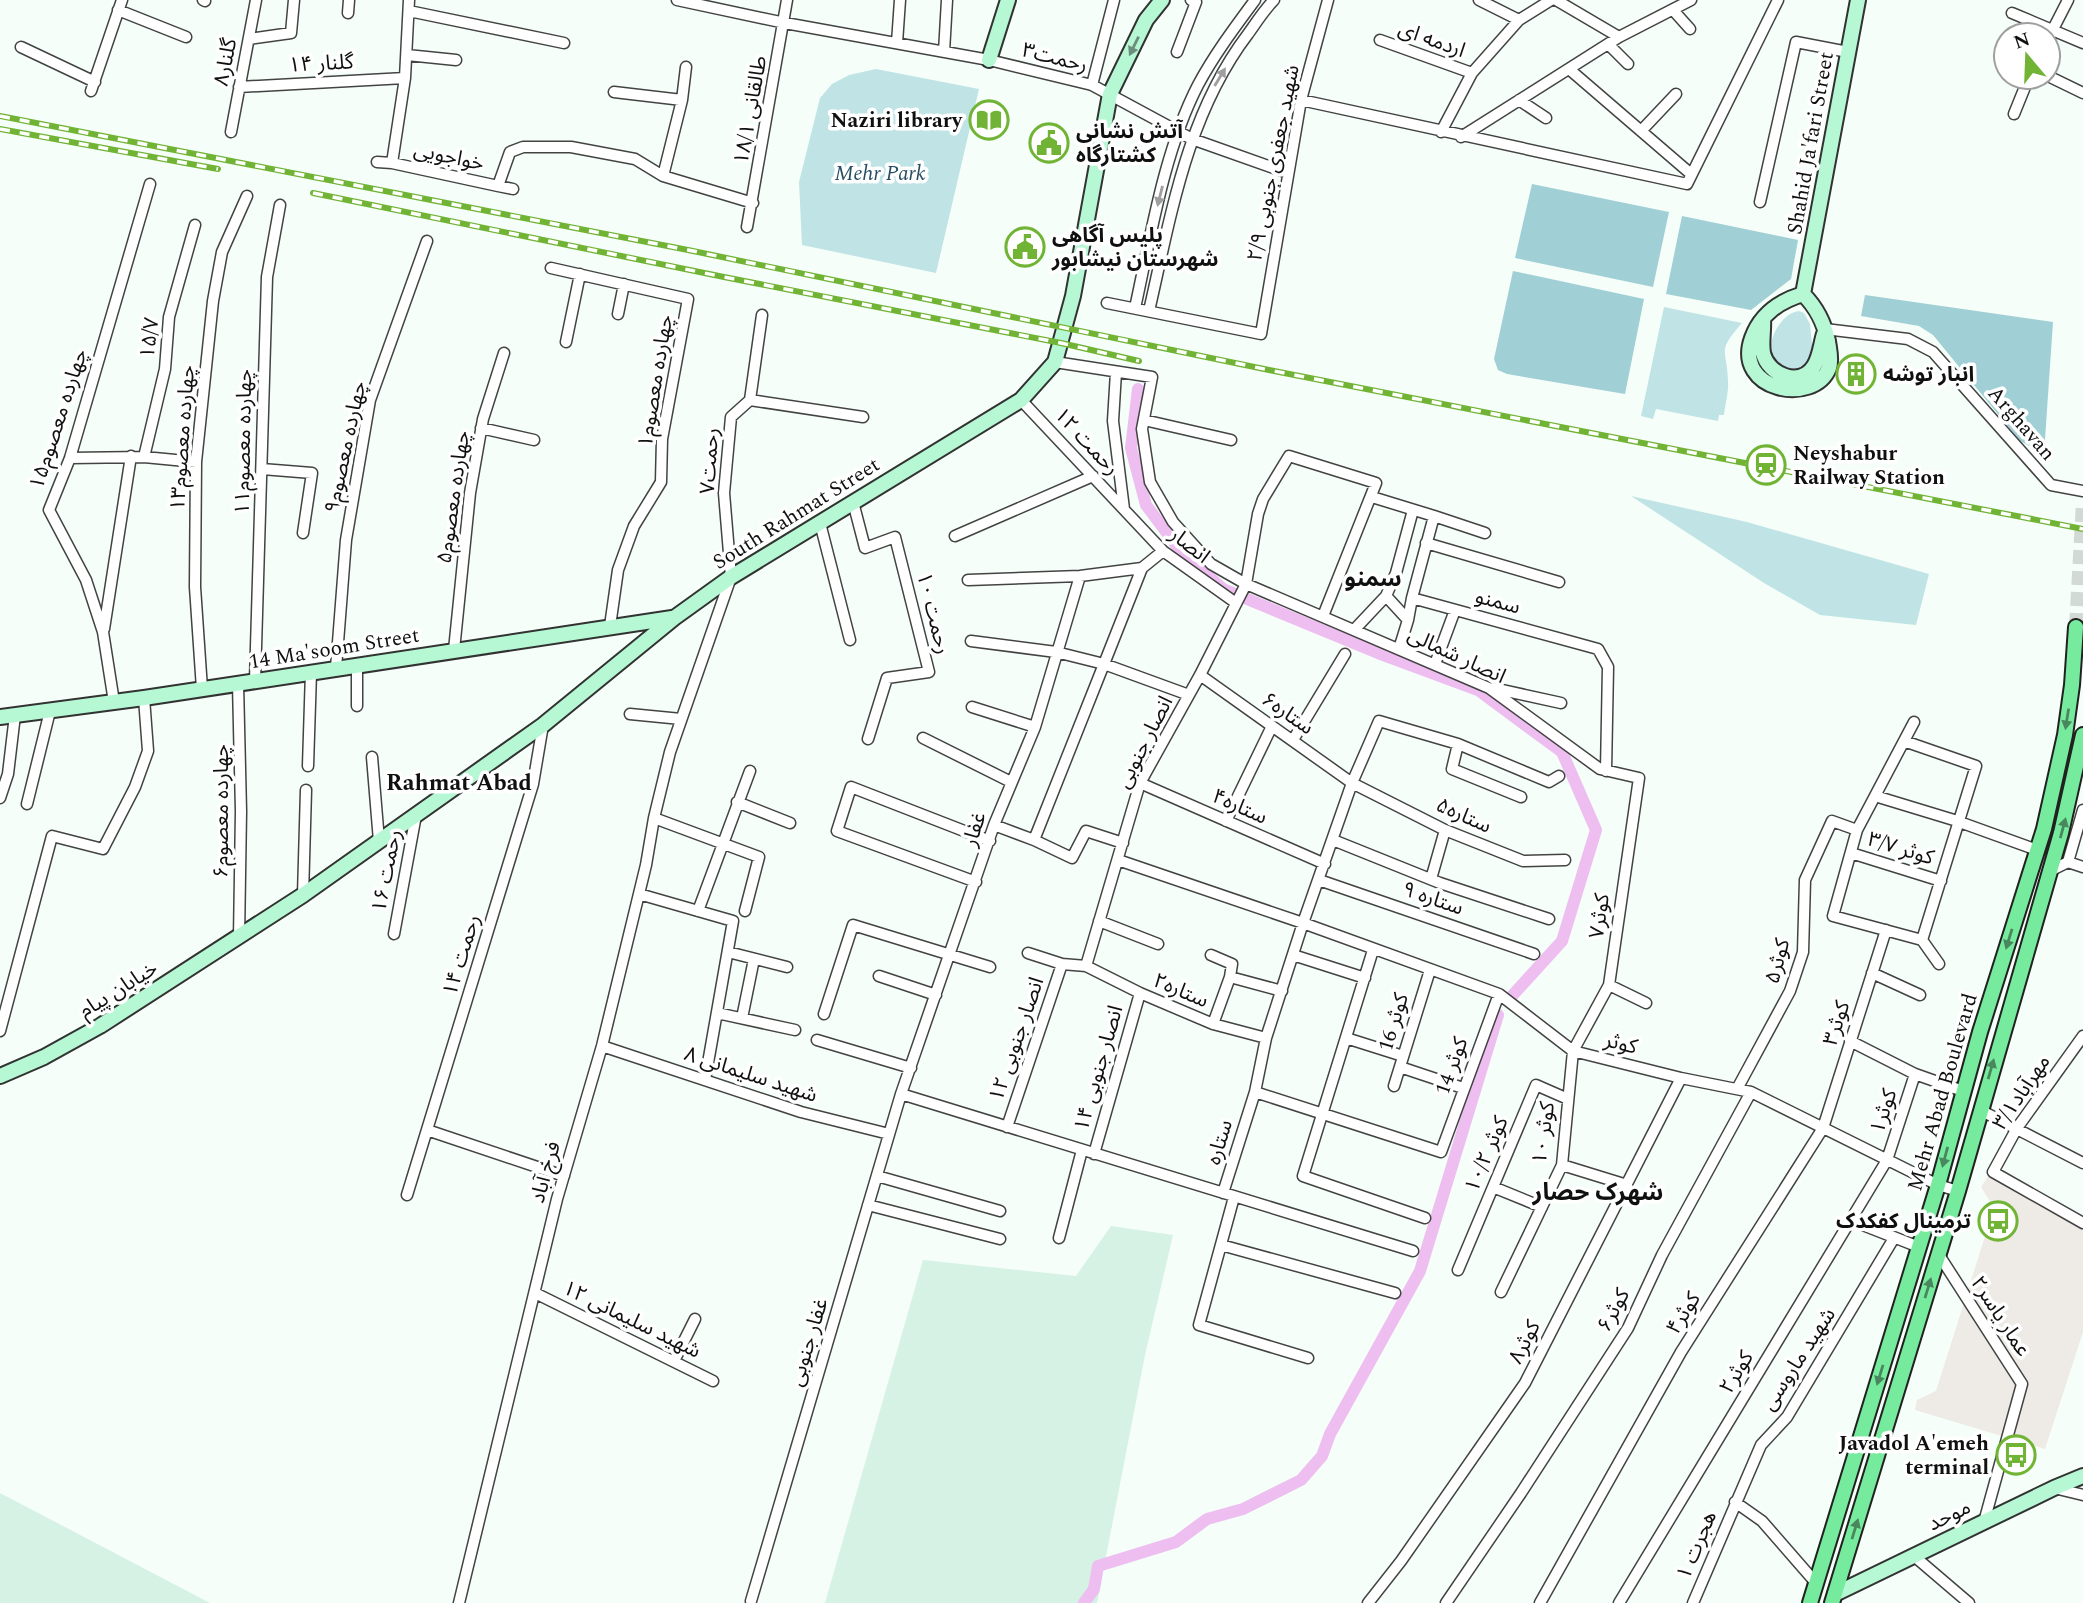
<svg xmlns="http://www.w3.org/2000/svg" width="2083" height="1603" font-family="Spectral,'Noto Sans Arabic',serif">
  <style>
    .industrial { fill: #eeeae6 }
    .farmland { fill: #d6f2e4 }
    .green { fill: #c0e4e6 }
    .forest { fill: #a1cfd6 }
    .lines { fill: none; stroke-linecap: round; stroke-linejoin: round }
    .canal { stroke: #eebef1; stroke-width: 12 }
    .primary-tunnel { stroke: #d3dad5; stroke-width: 14; stroke-dasharray: 14 7; stroke-linecap: butt }
    .street-casing { stroke: #434343; stroke-width: 13 }
    .secondary-casing { stroke: #323232; stroke-width: 18 }
    .primary-casing { stroke: #212121; stroke-width: 18 }
    .street { stroke: #fff; stroke-width: 10 }
    .secondary { stroke: #b6f7d4; stroke-width: 14 }
    .primary { stroke: #77eb9d; stroke-width: 14 }
    .rail-casing { stroke: #71b435; stroke-width: 6 }
    .rail { stroke: #fff; stroke-width: 3.5; stroke-dasharray: 10; stroke-linecap: butt }
    .oneway { fill: #6b8f7c }
    .oneway2 { fill: #9f9f9f }
    .oneway3 { fill: #49885e }
    .labels { text-anchor: middle; stroke-width: 7; stroke-linejoin: round; paint-order: stroke }
    .street-label { font-size: 21px; fill: #101010; stroke: #fff }
    .poi-label { font-size: 21px; font-weight: bold; fill: #101010; stroke: #fff; text-anchor: start }
    .park-label { font-size: 21px; font-style: italic; fill: #264d63; stroke: #fff }
    .neighbourhood-label { font-size: 23px; font-weight: bold; fill: #101010; stroke: #fff }
    .quarter-label { font-size: 24px; font-weight: bold; fill: #101010; stroke: #fff }
  </style>
  <rect width="100%" height="100%" fill="#f5fef8"/>
  <path class="industrial" d="M1989,1175L2083,1230V1332L2045,1449L1915,1410L1917,1400L1936,1391L1994,1208L1981,1187Z"/>
  <path class="farmland" d="M1111,1226L1173,1235L1145,1355L1097,1603H825L923,1260L1076,1276Z
    M0,1493L210,1603H0Z"/>
  <path class="green" d="M876,69L979,89L936,273L802,245L799,182L820,98L832,84L849,75Z
    M1664,307L1742,323C1716,353 1727,347 1728,381C1729,392 1725,404 1724,415H1719L1718,421L1656,409L1653,419L1641,416Z
    M1799,311L1804,313L1810,324L1813,355C1790,389 1757,362 1777,328C1783,319 1788,313 1799,311Z
    M1631,496L1747,522L1929,574L1916,625L1820,615L1764,583Z"/>
  <path class="forest" d="M1532,184L1669,212L1653,287L1515,258Z
    M1682,216L1798,240L1791,279L1751,310L1666,294Z
    M1513,271L1644,299L1625,394L1507,374L1498,370L1494,359Z
    M1865,295L2053,322L2044,454L2020,441L1933,335L1919,326L1861,316Z"/>
  <g class="lines">
    <path class="canal" d="M1138,389L1131,448L1146,505L1182,553L1223,589L1378,653L1478,690L1562,752L1596,830L1562,941L1511,997
      M1084,1603L1094,1589L1098,1566L1176,1542L1207,1519L1243,1509L1301,1480L1322,1456L1330,1434L1420,1271L1498,1015"/>
    <path class="primary-tunnel" d="M2076,627L2083,503"/>
    <g class="street-casing">
      <path id="street" d="M203,0L205,1
        M677,0L785,23L989,60L1092,85L1192,139L1288,173
        M1479,0L1519,20
        M1556,0L1619,37
        M118,10L186,37
        M1673,10L1690,29
        M409,11L564,43
        M348,13L349,0
        M2012,13L2083,43
        M249,39L291,33L294,0
        M2048,39L2068,0
        M1380,40L1472,73
        M897,43L900,0
        M1608,44L1628,64
        M21,47L95,82
        M944,52L947,0
        M1177,52L1196,2L1191,0
        M407,55L456,60
        M1569,69L1691,174
        M2048,76L2083,93
        M1092,85L1114,0
        M239,87L405,78
        M91,91L122,0
        M614,92L682,100L663,176
        M682,100L686,67
        M1301,100L1687,184L1778,0
        M1519,100L1546,118
        M2014,114L2029,77
        M1641,131L1676,94
        M231,132L256,0
        M1441,132L1472,73L1519,20L1551,0
        M1461,137L1619,37L1691,0
        M377,162L392,163L405,78L409,0
        M392,163L498,186
        M513,189L498,186L510,152L523,147H571L635,159L663,176L753,203
        M1760,202L1796,42L1848,52
        M747,227L787,0
        M551,268L688,299L662,439L661,482L634,526L618,570L610,626
        M1107,303L1261,334L1301,100L1328,0
        M1135,308C1151,235 1164,151 1198,85C1214,55 1235,27 1255,0
        M1149,311C1171,215 1187,114 1248,34C1256,23 1264,10 1274,0
        M618,314L624,284
        M1825,329L1908,339L1933,352L2051,485L2083,491
        M566,342L580,274
        M1055,362L1152,377L1142,429L1150,482L1173,522L1211,564L1246,584L1489,688L1600,769L1639,778L1609,985L1573,1051L1562,1165L1501,1292
        M1116,372L1113,421L1124,509
        M750,400L863,417
        M1021,400L1163,551L1236,603
        M1144,420L1231,440
        M481,428L534,440
        M144,457L165,369L169,317L195,225
        M70,458L144,457L196,462
        M262,469L312,473L303,533
        M1372,497L1434,516L1412,598L1598,649L1608,667L1606,771
        M853,502L865,548L895,537L929,672L887,678L868,739
        M1434,516L1485,533
        M820,523L850,640
        M955,536L1093,476
        M1426,543L1559,582
        M968,580L1080,576L1142,568L1163,551
        M1386,596L1408,620L1412,598
        M104,629L131,456
        M1354,630L1386,596L1396,573L1413,510
        M971,641L1056,652L1104,664L1142,568
        M1399,649L1408,620
        M454,650L470,493L483,419L504,353
        M1435,664L1455,610
        M336,668L346,540L370,400L427,241
        M1200,675L1352,783L1445,830L1523,861L1565,860
        M255,681L267,277L280,205
        M238,684L241,811L239,938
        M1493,688L1561,703
        M202,689L195,587L196,462L213,301L222,252L247,196
        M114,702L103,632L86,580L49,510L70,458L150,184
        M357,706V665
        M972,707L1035,727
        M630,714L681,719
        M1914,722L1857,830L1833,916L1922,940
        M923,738L1011,782
        M1293,740L1345,654
        M1904,741L1976,766L1922,940
        M1458,744L1452,769L1521,797
        M372,757L379,841
        M308,766L311,672
        M1140,783L1325,864
        M1875,796L1954,820L2037,850
        M0,798L8,774L15,715
        M737,802L790,823
        M27,804L50,711
        M654,818L759,857L745,911
        M1226,821L1272,726
        M994,825L1034,840L1104,664L1189,695
        M1034,840L1072,858L1086,831L1123,843
        M1333,840L1440,883L1549,919
        M1851,853L1941,881
        M1118,860L1303,923L1499,994L1573,1051L1681,1078L1751,1092L1938,1185L1958,1191
        M2068,862L2083,867
        M2050,871L2068,862L2083,810
        M1431,879L1445,830
        M1319,880L1534,954
        M976,882L837,831L851,787L990,841
        M639,894L733,921L705,1080
        M303,895L306,790
        M698,911L750,771
        M1099,921L1158,944
        M394,934L416,815
        M1922,940L1939,964
        M1373,950L1303,1176L1425,1218
        M728,952L787,967
        M1028,953L1062,964L1086,966L1140,993L1213,1024L1266,1038
        M1211,955L1232,964L1230,977L1213,1024
        M1293,955L1365,978
        M1086,966L1140,783L1200,675L1246,584L1258,514L1263,499L1289,456L1376,483L1323,616
        M1872,973L1920,995
        M879,976L936,995
        M1230,977L1282,991
        M1609,985L1646,1003
        M717,1013L795,1030
        M824,1014L853,925L990,967
        M742,1018L754,959
        M0,1031L52,836L103,849L135,787L148,751L144,698
        M2083,1036L2017,1128L1993,1172L2083,1223
        M1346,1038L1403,1056
        M817,1040L911,1068
        M1850,1041L1915,1074L1963,1091
        M602,1046L801,1112L889,1134
        M1400,1067L1463,1088
        M1394,1086L1430,970
        M1737,1089L1790,991L1803,952L1805,880L1832,821L1857,830
        M1255,1092L1441,1152L1499,994
        M901,1094L1413,1251
        M1980,1110L2083,1163
        M1007,1127L1062,964
        M427,1130L564,1176
        M1094,1154L1140,993
        M1562,1165L1627,1185
        M877,1176L1000,1211
        M1493,1187L1542,1207
        M1223,1193L1255,1092L1266,1038L1303,923L1352,783L1379,721L1458,744L1549,782L1559,776
        M407,1195L533,784L543,725
        M1234,1197L1199,1325L1308,1358
        M868,1205L1000,1239
        M1850,1220L1919,1247
        M1059,1238L1082,1150
        M1221,1245L1395,1293
        M1939,1255L2022,1384L1984,1522
        M1458,1270L1536,1085L1568,1099
        M535,1293L713,1381
        M674,1361L695,1319
        M2054,1488L2083,1495
        M1735,1502L1762,1521L1816,1583
        M1914,1556L1969,1603
        M751,1601L901,1094L994,825L1035,727L1080,576
        M459,1603L557,1199L602,1046L646,865L654,818L670,752L731,577L724,493L731,417L750,400L762,315
        M1368,1603L1401,1561L1525,1383L1681,1078
        M1446,1603L1521,1493L1628,1328L1662,1255L1751,1092
        M1540,1603L1681,1352L1823,1128L1886,930
        M1619,1603L1887,1160L1915,1074
        M1693,1603L1761,1445L1787,1417L1894,1238"/>
    </g>
    <g class="secondary-casing">
      <path id="secondary" d="M989,60L1008,0
        M1803,294L1858,0
        M1803,294C1817,308 1824,322 1828,341C1829,349 1832,360 1829,368C1814,406 1733,391 1752,338C1761,313 1780,301 1803,294Z
        M1763,319C1764,330 1761,342 1763,353C1768,375 1800,388 1814,366C1820,357 1821,343 1824,334
        M0,717L144,698L672,618
        M0,1076L44,1057L100,1026L303,895L543,725L674,618L731,577L1021,400L1055,362L1073,296L1110,94L1146,20L1162,0
        M1835,1594L2054,1488L2083,1476"/>
    </g>
    <g class="primary-casing">
      <path id="primary" d="M1810,1603L1938,1185L1980,1032L2044,829L2065,735L2072,685L2076,627
        M1832,1603L1958,1191L2061,833L2083,735"/>
    </g>
    <use href="#street" class="street"/>
    <use href="#secondary" class="secondary"/>
    <use href="#primary" class="primary"/>
    <g class="rail-casing">
      <path id="rail" d="M0,116L688,250L1274,371L2083,529
        M0,129L218,169
        M313,193L724,277L1061,343L1139,361"/>
    </g>
    <use href="#rail" class="rail"/>
  </g>
  <defs><path id="oneway-solid" d="M-6-.8H1V-3.2L6.5 0L1 3.2V.8H-6Z" transform="scale(1.75)"/></defs>
  <use class="oneway" href="#oneway-solid" transform="translate(1134 46) rotate(116)"/>
  <g class="oneway2">
    <use href="#oneway-solid" transform="translate(1220 77) rotate(-59)"/>
    <use href="#oneway-solid" transform="translate(1160 196) rotate(104)"/>
  </g>
  <g class="oneway3">
    <use href="#oneway-solid" transform="translate(2067 719) rotate(99)"/>
    <use href="#oneway-solid" transform="translate(2063 828) rotate(-75)"/>
    <use href="#oneway-solid" transform="translate(2009 939) rotate(107)"/>
    <use href="#oneway-solid" transform="translate(1991 1069) rotate(-74)"/>
    <use href="#oneway-solid" transform="translate(1945 1157) rotate(105)"/>
    <use href="#oneway-solid" transform="translate(1928 1288) rotate(-73)"/>
    <use href="#oneway-solid" transform="translate(1880 1375) rotate(107)"/>
    <use href="#oneway-solid" transform="translate(1855 1529) rotate(-73)"/>
  </g>
  <defs>
    <g id="library-ring" transform="scale(2.0125)"><circle r="9.5" fill="#fff" stroke="#71b435" stroke-width="1.5"/><path d="M-6-4Q-3-5.5-.7-3.5V5Q-3 3-6 4ZM6-4Q3-5.5 .7-3.5V5Q3 3 6 4Z" fill="#71b435"/></g>
    <g id="civic-ring" transform="scale(2.0125)"><circle r="9.5" fill="#fff" stroke="#71b435" stroke-width="1.5"/><path d="M-.6-6.5H3V-4.5H.6V-3L4-1V1h2V6H-6V1h2V-1L-.6-3ZM-1.2 2.5V6h2.4V2.5Z" fill="#71b435"/></g>
    <g id="building-ring" transform="scale(2.0125)"><circle r="9.5" fill="#fff" stroke="#71b435" stroke-width="1.5"/><path d="M-4-6H4V6H1V3H-1V6H-4ZM-2.5-4.3h1.7v1.8h-1.7ZM.8-4.3h1.7v1.8H.8ZM-2.5-1h1.7V.8h-1.7ZM.8-1h1.7V.8H.8Z" fill="#71b435"/></g>
    <g id="station-ring" transform="scale(2.0125)"><circle r="9.5" fill="#fff" stroke="#71b435" stroke-width="1.5"/><path d="M-3-6H3Q5-6 5-4V2Q5 4 3 4L4.5 6H3L1.5 4h-3L-3 6H-4.5L-3 4Q-5 4-5 2V-4Q-5-6-3-6ZM-3.5-4v3h7v-3ZM-3.5 1v1.5H-2V1ZM2 1v1.5H3.5V1Z" fill="#71b435"/></g>
    <g id="bus-ring" transform="scale(2.0125)"><circle r="9.5" fill="#fff" stroke="#71b435" stroke-width="1.5"/><path d="M-5-6H5V4H4V6H2V4H-2V6H-4V4H-5ZM-3.5-4V0h7V-4ZM-3.5 1.2v1.5H-2V1.2ZM2 1.2v1.5H3.5V1.2Z" fill="#71b435"/></g>
  </defs>
  <g fill-rule="evenodd">
    <use href="#library-ring" x="989" y="120"/>
    <use href="#civic-ring" x="1049" y="143"/>
    <use href="#civic-ring" x="1025" y="247"/>
    <use href="#building-ring" x="1856" y="374"/>
    <use href="#station-ring" x="1766" y="465"/>
    <use href="#bus-ring" x="1998" y="1221"/>
    <use href="#bus-ring" x="2016" y="1455"/>
  </g>
  <g class="labels">
    <g class="street-label">
      <text transform="translate(1432 39) rotate(20)" y="7">اردمه ای</text>
      <text transform="translate(1055 57) rotate(14)" y="7">رحمت۳</text>
      <text transform="translate(225 62) rotate(-79)" y="7">گلنار۸</text>
      <text transform="translate(321 63) rotate(-3)" y="7">گلنار ۱۴</text>
      <text transform="translate(750 110) rotate(-80)" y="7">طالقانی ۱۸/۱</text>
      <text transform="translate(1810 143) rotate(-80)" y="7">Shahid Ja'fari Street</text>
      <text transform="translate(449 156) rotate(12)" y="7">خواجویی</text>
      <text transform="translate(1273 163) rotate(-79)" y="7">شهید جعفری جنوبی ۲/۹</text>
      <text transform="translate(149 338) rotate(-83)" y="7">۱۵/۷</text>
      <text transform="translate(655 381) rotate(-81)" y="7">چهارده معصوم۱</text>
      <text transform="translate(58 419) rotate(-72)" y="7">چهارده معصوم۱۵</text>
      <text transform="translate(2022 423) rotate(49)" y="7">Arghavan</text>
      <text transform="translate(182 438) rotate(-86)" y="7">چهارده معصوم۱۳</text>
      <text transform="translate(1087 441) rotate(47)" y="7">رحمت ۱۲</text>
      <text transform="translate(243 442) rotate(-89)" y="7">چهارده معصوم۱۱</text>
      <text transform="translate(345 447) rotate(-78)" y="7">چهارده معصوم۹</text>
      <text transform="translate(709 461) rotate(-86)" y="7">رحمت۷</text>
      <text transform="translate(453 497) rotate(-82)" y="7">چهارده معصوم۵</text>
      <text transform="translate(796 513) rotate(-32)" y="7">South Rahmat Street</text>
      <text transform="translate(1190 545) rotate(38)" y="7">انصار</text>
      <text transform="translate(1498 601) rotate(15)" y="7">سمنو</text>
      <text transform="translate(934 613) rotate(76)" y="7">رحمت ۱۰</text>
      <text transform="translate(334 648) rotate(-9)" y="7">14 Ma'soom Street</text>
      <text transform="translate(1457 655) rotate(25)" y="7">انصار شمالی</text>
      <text transform="translate(1288 713) rotate(35)" y="7">ستاره۶</text>
      <text transform="translate(1144 742) rotate(-63)" y="7">انصار جنوبی</text>
      <text transform="translate(1240 806) rotate(24)" y="7">ستاره۴</text>
      <text transform="translate(221 811) rotate(-90)" y="7">چهارده معصوم۶</text>
      <text transform="translate(1464 815) rotate(24)" y="7">ستاره۵</text>
      <text transform="translate(974 829) rotate(-72)" y="7">غفار</text>
      <text transform="translate(1901 848) rotate(17)" y="7">کوثر ۳/۷</text>
      <text transform="translate(386 871) rotate(-79)" y="7">رحمت ۱۶</text>
      <text transform="translate(1433 898) rotate(19)" y="7">ستاره ۹</text>
      <text transform="translate(1599 916) rotate(-82)" y="7">کوثر۷</text>
      <text transform="translate(461 955) rotate(-73)" y="7">رحمت ۱۴</text>
      <text transform="translate(1777 961) rotate(-75)" y="7">کوثر۵</text>
      <text transform="translate(118 989) rotate(-32)" y="7">خیابان پیام</text>
      <text transform="translate(1181 990) rotate(23)" y="7">ستاره۲</text>
      <text transform="translate(1393 1022) rotate(-73)" y="7">کوثر 16</text>
      <text transform="translate(1836 1023) rotate(-72)" y="7">کوثر۳</text>
      <text transform="translate(1016 1039) rotate(-71)" y="7">انصار جنوبی ۱۲</text>
      <text transform="translate(1621 1043) rotate(14)" y="7">کوثر</text>
      <text transform="translate(1451 1066) rotate(-70)" y="7">کوثر 14</text>
      <text transform="translate(1098 1068) rotate(-74)" y="7">انصار جنوبی ۱۴</text>
      <text transform="translate(751 1074) rotate(18)" y="7">شهید سلیمانی ۸</text>
      <text transform="translate(1942 1092) rotate(-74)" y="7">Mehr Abad Boulevard</text>
      <text transform="translate(2021 1092) rotate(-56)" y="7">مهرآباد۳/۱</text>
      <text transform="translate(1883 1111) rotate(-72)" y="7">کوثر۱</text>
      <text transform="translate(1543 1133) rotate(-82)" y="7">کوثر ۱۰</text>
      <text transform="translate(1219 1142) rotate(-73)" y="7">ستاره</text>
      <text transform="translate(1486 1154) rotate(-67)" y="7">کوثر ۱۰/۲</text>
      <text transform="translate(545 1172) rotate(-74)" y="7">فرخ آباد</text>
      <text transform="translate(1613 1310) rotate(-62)" y="7">کوثر۶</text>
      <text transform="translate(1683 1313) rotate(-58)" y="7">کوثر۴</text>
      <text transform="translate(2001 1316) rotate(57)" y="7">عمار یاسر۲</text>
      <text transform="translate(632 1319) rotate(26)" y="7">شهید سلیمانی ۱۲</text>
      <text transform="translate(808 1342) rotate(-73)" y="7">غفار جنوبی</text>
      <text transform="translate(1524 1342) rotate(-63)" y="7">کوثر۸</text>
      <text transform="translate(1798 1359) rotate(-57)" y="7">شهید ماروسی</text>
      <text transform="translate(1736 1372) rotate(-59)" y="7">کوثر۲</text>
      <text transform="translate(1949 1515) rotate(-26)" y="7">موحد</text>
      <text transform="translate(1696 1545) rotate(-67)" y="7">هجرت ۱</text>
    </g>
    <g class="poi-label">
      <text x="962" y="127" text-anchor="end">Naziri library</text>
      <text x="1076" y="138">آتش نشانی<tspan x="1076" dy="24">کشتارگاه</tspan></text>
      <text x="1052" y="242">پلیس آگاهی<tspan x="1052" dy="24">شهرستان نیشابور</tspan></text>
      <text x="1883" y="381">انبار توشه</text>
      <text x="1793" y="460">Neyshabur<tspan x="1793" dy="24">Railway Station</tspan></text>
      <text x="1971" y="1228" text-anchor="end">ترمینال کفکدک</text>
      <text x="1989" y="1450" text-anchor="end">Javadol A'emeh<tspan x="1989" dy="24">terminal</tspan></text>
    </g>
    <g class="park-label">
      <text x="880" y="180">Mehr Park</text>
    </g>
    <g class="neighbourhood-label">
      <text x="1373" y="586">سمنو</text>
      <text x="459" y="790">Rahmat Abad</text>
    </g>
    <g class="quarter-label">
      <text x="1598" y="1200">شهرک حصار</text>
    </g>
  </g>
  <g transform="translate(2027 56) rotate(341)"><circle r="33" fill="#ffffff" stroke="#9f9f9f" stroke-width="2"/>
  <path d="M0-5L12 26L0 18L-12 26Z" fill="#71b435"/>
  <text y="-10" font-size="19" font-weight="bold" text-anchor="middle" fill="#101010">N</text>
  </g>
</svg>
